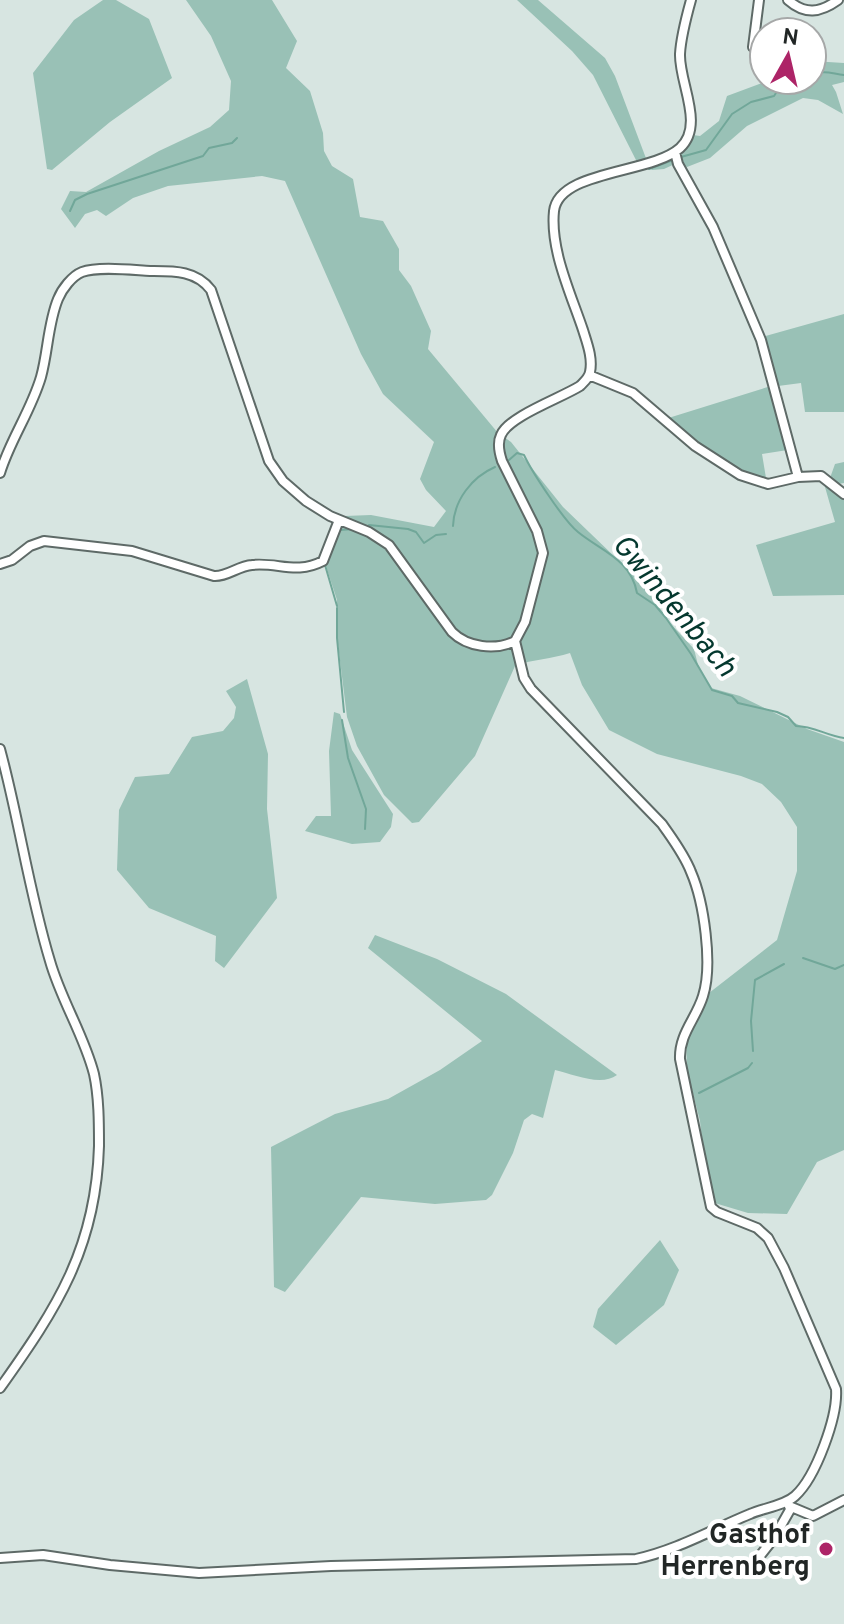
<svg xmlns="http://www.w3.org/2000/svg" width="844" height="1624" font-family="Overpass,sans-serif">
  <style>
    .green { fill: #99c1b6 }
    .lines { fill: none; stroke-linecap: round; stroke-linejoin: round }
    .stream { stroke: #71a799; stroke-width: 2 }
    .minor-casing { stroke: #5e6a67; stroke-width: 12 }
    .minor { stroke: #fff; stroke-width: 8 }
    .poi-dot { fill: #ad2467; stroke: #fff; stroke-width: 3 }
    .labels { text-anchor: middle; stroke-width: 8; stroke-linejoin: round; paint-order: stroke }
    .poi-label { font-size: 28px; font-weight: bold; fill: #212625; stroke: #fff; text-anchor: end }
    .water-label { font-size: 30px; font-style: italic; fill: #04382e; stroke: #fff }
  </style>
  <rect width="100%" height="100%" fill="#d7e5e1"/>
  <path class="green" d="M103,0H116L149,19L172,78L110,122L52,170L47,169L33,73L74,20Z
    M186,0H272L297,41L286,68L310,91L323,133L324,151L332,166L353,179L360,217L383,221L399,249V270L411,286L431,331L428,349L498,433L511,442L563,507L643,584L670,623L694,649L699,669L711,688L740,696L807,729L844,742V1150L817,1162L787,1214L748,1213L708,1201L700,1121L687,1070L686,1039L691,1019L709,993L777,940L797,871V827L781,802L762,784L741,776L657,754L609,730L582,685L570,653C552,659 533,659 515,666L475,756L419,822L412,823L384,795L357,746L347,717L337,636V600L325,563L345,516L371,515L434,527L446,511L426,490L420,479L434,442L383,394L361,354L285,181L262,176L168,186L133,198L106,216L97,210L85,214L75,228L61,209L70,191L86,192L159,151L210,127L229,110L231,81L211,36Z
    M517,0H538L605,58L615,76L647,161L638,164L593,75L572,51Z
    M812,61L844,63V82L832,85L836,92L843,114L818,100L803,98L747,126L710,158L687,167L679,162L664,169L652,170L648,166L689,141L693,135L700,136L719,121L727,96L770,80H812Z
    M844,314V412H805L801,383L778,386L794,449L762,454L767,484L758,483L662,420L771,386L758,338Z
    M844,462V483L838,484L844,490V595L773,596L756,545L835,522L823,480L830,478L835,464Z
    M247,679L268,754L267,809L277,898L224,968L215,961L216,936L149,908L117,870L119,810L135,777L169,774L192,737L223,731L234,718L236,707L226,691Z
    M334,712L340,714L352,750L393,814L391,827L380,842L352,844L305,831L316,816H331L329,751Z
    M375,935L437,959L506,994L617,1075C601,1087 573,1074 555,1070L543,1118L532,1114L524,1120L513,1153L492,1195L486,1200L435,1204L361,1197L285,1292L274,1287L271,1147L335,1114L388,1099L440,1070L482,1041L368,948Z
    M660,1240L679,1270L664,1305L616,1345L593,1327L598,1309Z"/>
  <g class="lines">
    <path class="stream" d="M812,77C822,68 832,74 844,75
      M681,157L706,150L732,114L751,102L774,96L784,81L806,80
      M649,169L673,160
      M70,211L75,200L87,194L203,156L209,148L232,143L237,138
      M509,460L517,453L524,455C532,472 564,521 578,532C601,551 631,559 637,593L655,605L666,618L691,654L712,690L732,696L738,703L777,712L788,717L796,726C814,726 827,736 844,738
      M369,525L408,529L416,532L424,543L436,535L446,534
      M453,526C454,500 472,477 495,467
      M340,530L353,529
      M325,565L337,606
      M337,608V638L344,712
      M342,720L348,758L366,809L365,829
      M803,958L835,969L844,965
      M753,1051L751,1021L755,980L784,964
      M699,1093L748,1068L752,1063"/>
    <g class="minor-casing">
      <path id="minor" d="M788,0C805,15 820,13 838,0
        M753,47L759,0
        M589,375L633,393L695,446L740,475L768,484L798,477L761,340L713,227L678,164L675,152
        M0,473C10,440 31,411 41,377C48,352 48,323 58,299C62,289 72,276 82,272C98,266 132,270 150,271C173,271 196,270 211,290L269,461L283,481L306,501L330,516L369,532L389,545L452,632C467,647 495,651 515,641
        M798,477L821,476L844,494
        M0,564L12,560L30,546L44,541L132,551L214,576C227,577 238,566 252,565C278,562 296,575 323,561L339,520
        M515,641L525,622L543,553L537,531L502,461C499,452 497,443 501,435C509,416 561,398 580,386C584,382 589,378 590,372C593,358 587,343 583,330C571,294 550,250 554,211C559,170 651,174 680,148C705,125 679,83 680,54C681,36 686,18 691,0
        M0,749C19,819 29,892 50,961C61,1000 84,1035 94,1074C99,1097 99,1123 99,1146C96,1248 57,1308 0,1388
        M789,1506L813,1516L844,1500
        M0,1558L43,1555L110,1565L199,1573L331,1566L636,1559C677,1550 711,1530 750,1514C763,1508 784,1506 795,1496C816,1477 838,1416 836,1389L784,1268L768,1238L757,1228L717,1212L711,1207L680,1059C679,1034 696,1019 703,996C713,965 704,902 691,872C684,854 673,840 662,824L531,689L524,678L515,641
        M752,1566L774,1538L791,1508"/>
    </g>
    <use href="#minor" class="minor"/>
  </g>
  <circle class="poi-dot" cx="826" cy="1549" r="8"/>
  <g class="labels">
    <g class="poi-label">
      <text x="810" y="1543">Gasthof<tspan x="810" dy="32">Herrenberg</tspan></text>
    </g>
    <g class="water-label">
      <text transform="translate(675 605) rotate(50)" y="10">Gwindenbach</text>
    </g>
  </g>
  <g transform="translate(788 56) rotate(8)"><circle r="38" fill="#ffffff" stroke="#a6a8a8" stroke-width="2"/>
  <path d="M0-6L14 30L0 20L-14 30Z" fill="#ad2467"/>
  <text y="-12" font-size="22" font-weight="bold" text-anchor="middle" fill="#212625">N</text>
  </g>
</svg>
